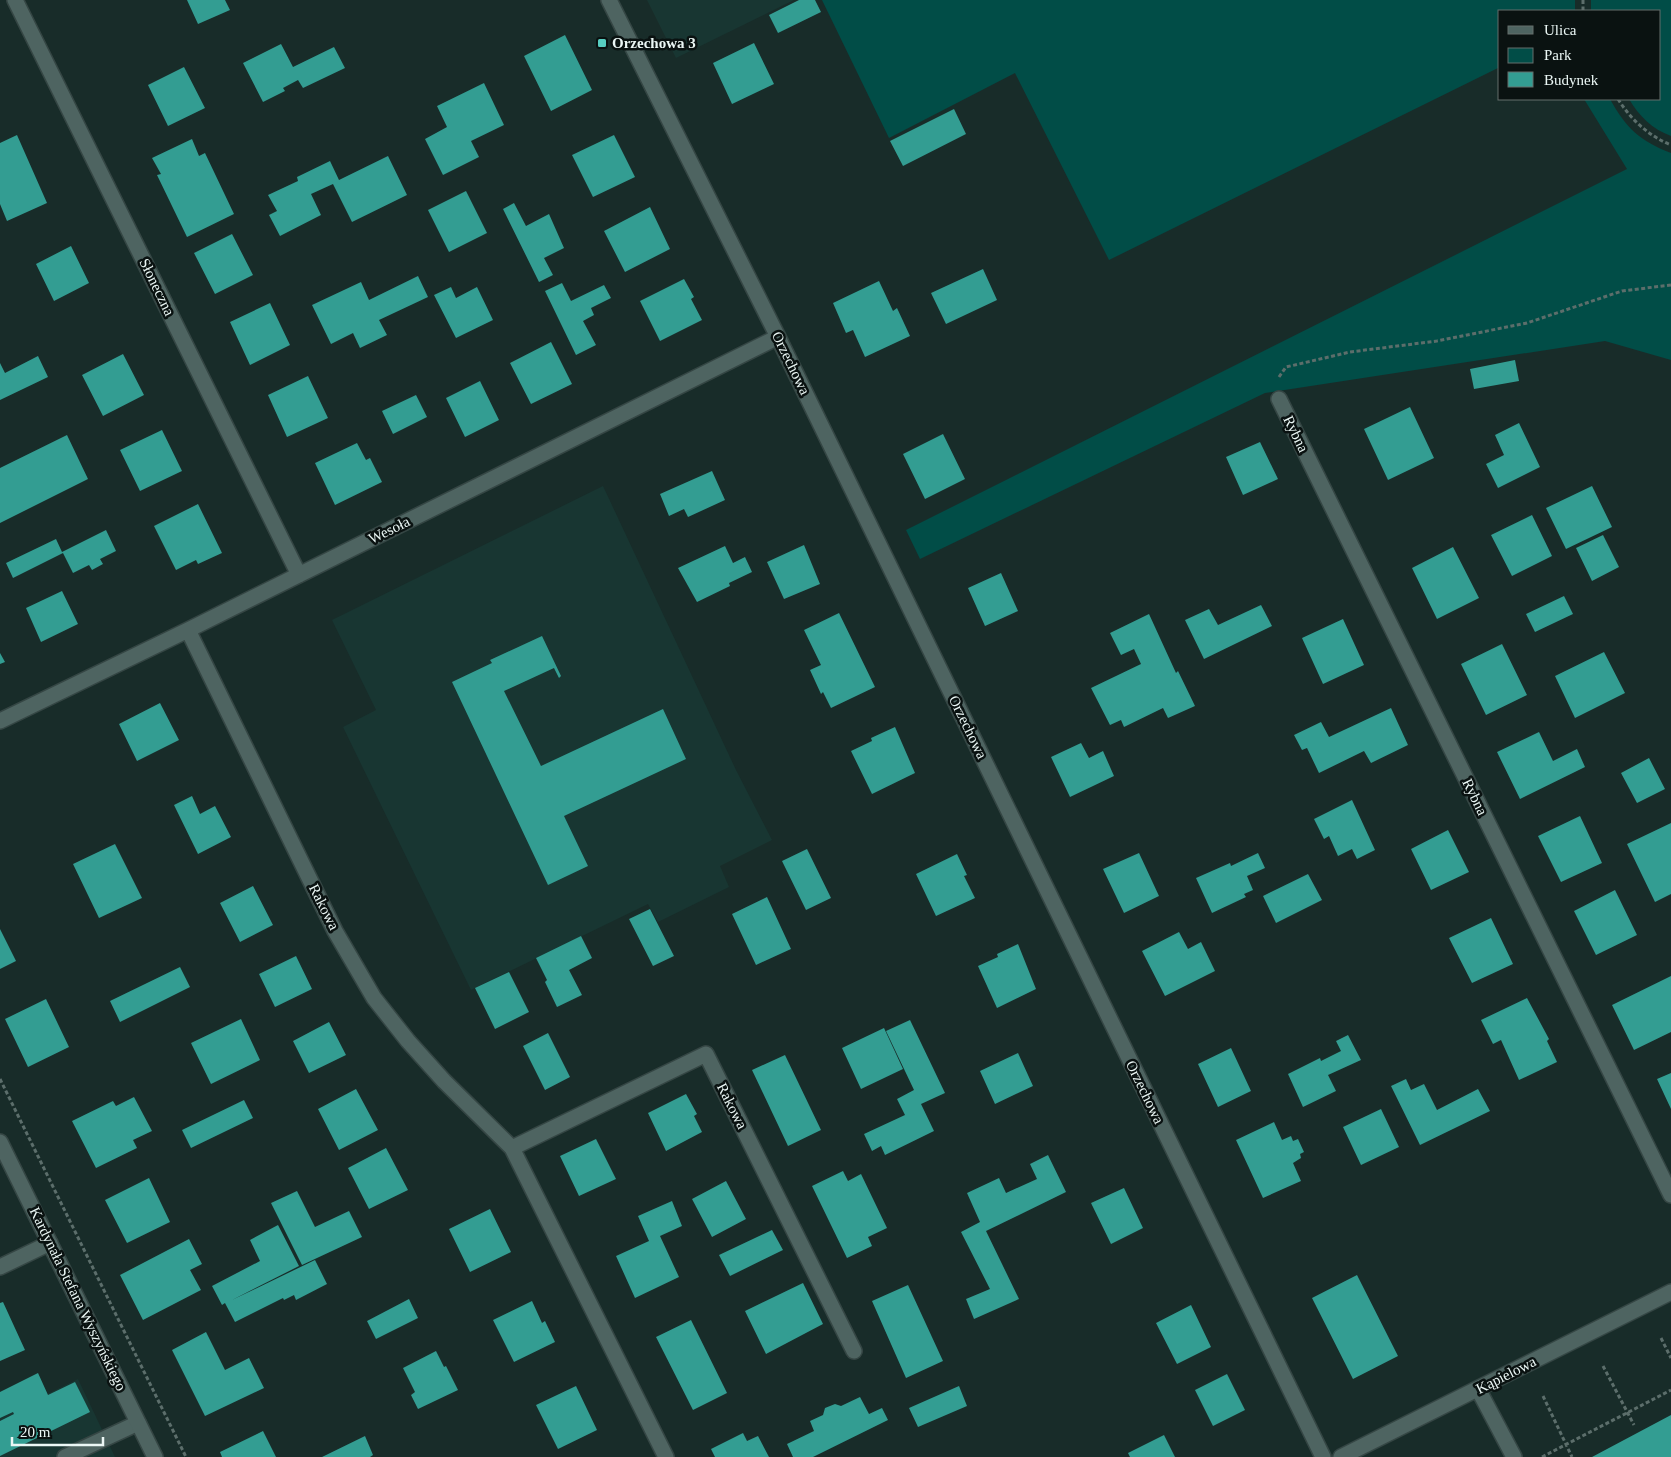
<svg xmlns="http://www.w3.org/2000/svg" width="1671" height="1457" font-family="Georgia,serif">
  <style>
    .built { fill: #183632 }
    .green { fill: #014d47 }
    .building { fill: #339d92 }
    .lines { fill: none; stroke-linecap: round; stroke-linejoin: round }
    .lane-casing { stroke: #354644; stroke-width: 18 }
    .street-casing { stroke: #354644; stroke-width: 18 }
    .path { stroke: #5c6e6b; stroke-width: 3; stroke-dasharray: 4 2.5; stroke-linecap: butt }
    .lane { stroke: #4e6461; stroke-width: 15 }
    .street { stroke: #4e6461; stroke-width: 15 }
    .poi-dot { fill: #57cec1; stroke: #0a1211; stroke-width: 2 }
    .labels { text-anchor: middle; stroke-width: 5; stroke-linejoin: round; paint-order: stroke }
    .poi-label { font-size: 15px; font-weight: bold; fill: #ebf7f5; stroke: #0a1211; text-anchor: start }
    .street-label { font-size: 15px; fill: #ebf7f5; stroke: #0a1211 }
  </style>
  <rect width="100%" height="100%" fill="#182c29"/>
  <path class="built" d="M647,0H794L676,58Z
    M603,486L736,770L772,840L720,866L729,887L658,922L648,904L471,990L343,727L376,710L332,620Z
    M78,1379L115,1457H0V1417Z"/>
  <path class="green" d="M822,0H1575V11H1500V67L1109,260L1015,73L889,138Z
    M1591,0H1671V136C1652,129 1639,116 1629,99H1660V11H1591Z
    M1584,99H1610C1626,128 1640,141 1671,153V360L1605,341L1265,393L920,559L906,530L1627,169Z"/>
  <path class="building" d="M187,0H225L230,10L198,24Z
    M799,0H815L821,12L778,33L769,15Z
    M565,35L592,90L551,111L524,56Z
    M754,43L774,84L732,104L713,63Z
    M281,44L293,67L334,47L345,68L303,88L298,80L283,88L285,91L263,102L243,63Z
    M184,67L205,108L168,126L148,85Z
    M484,83L504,125L471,141L479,157L443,175L425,139L447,127L437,106Z
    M954,109L966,134L903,166L890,141Z
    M17,135L47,203L7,221L0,204V143Z
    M614,135L635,177L593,197L572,155Z
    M192,139L199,156L205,153L234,214L187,237L157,175L161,174L152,158Z
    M388,156L407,195L352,222L333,184L311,194L321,215L280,236L269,215L277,211L268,195L298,181L297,177L330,161L339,180Z
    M466,191L487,233L449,252L428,210Z
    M514,203L526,226L549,214L564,248L544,258L553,275L539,282L503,209Z
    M650,207L670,249L625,272L604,231Z
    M232,234L253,275L215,294L194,253Z
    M71,246L89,283L54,301L36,264Z
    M983,269L997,300L946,324L931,293Z
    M418,276L428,297L379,320L387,335L360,348L353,333L331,344L312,305L361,282L369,300Z
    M684,279L694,297L691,299L702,320L660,341L640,301Z
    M879,281L893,311L897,308L910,336L865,357L853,330L846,333L833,303Z
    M562,283L571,301L604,285L611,298L591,308L594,315L583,321L596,345L576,355L545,291Z
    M451,287L456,298L477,287L493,320L456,338L434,295Z
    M270,303L290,345L250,365L230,322Z
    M551,342L572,384L531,404L510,363Z
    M123,354L144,395L103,416L82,375Z
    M38,356L48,377L0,400V363L5,373Z
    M1515,360L1519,381L1474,389L1470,369Z
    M308,376L328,418L287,437L268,395Z
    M480,381L499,420L465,437L446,398Z
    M416,395L427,417L393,434L382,411Z
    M1410,407L1434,458L1388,480L1364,429Z
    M1519,423L1540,467L1498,488L1486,464L1504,455L1495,435Z
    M162,430L182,471L140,491L120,450Z
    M943,434L965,479L925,499L903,454Z
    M67,435L88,479L0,523V468Z
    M1260,442L1278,479L1243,495L1226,457Z
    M357,443L366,460L370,458L382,482L335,505L315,463Z
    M712,471L725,500L688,517L684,509L669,516L660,494Z
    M1592,486L1612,527L1566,549L1546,508Z
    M198,504L222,553L198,564L196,560L176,570L154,526Z
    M1532,515L1552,556L1512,576L1491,535Z
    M106,530L116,551L100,559L103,564L92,570L89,565L73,573L63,553L13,578L6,563L56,539L62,552Z
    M1603,535L1619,567L1592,581L1576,548Z
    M804,545L820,584L784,599L767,562Z
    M725,546L733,563L745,557L752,572L729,583L730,586L697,602L678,568Z
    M1453,547L1479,598L1437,619L1412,568Z
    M1001,573L1018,611L985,626L968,588Z
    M62,591L78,624L41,642L26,608Z
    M1564,596L1573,614L1535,632L1526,614Z
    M1261,605L1272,626L1204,659L1185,620L1209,609L1218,625Z
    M839,613L875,687L831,708L823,692L821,694L810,670L821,665L804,630Z
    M1149,614L1176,673L1178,671L1195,706L1168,718L1163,708L1124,727L1121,720L1110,725L1091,688L1141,664L1134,649L1121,655L1110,633Z
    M1343,619L1364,665L1323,684L1302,638Z
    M542,636L561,676L559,678L554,668L504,691L541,766L663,709L686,759L564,816L588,866L548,885L452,682L492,663L490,660Z
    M1502,644L1527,695L1486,715L1461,664Z
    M1604,652L1625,693L1575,718L1555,676Z
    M0,653L5,662L0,664Z
    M160,703L179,740L137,761L119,724Z
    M1391,708L1408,745L1371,763L1364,751L1319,773L1307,748L1302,750L1294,735L1321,722L1329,737Z
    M895,727L915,773L872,794L851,751L872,741L871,738Z
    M1539,732L1553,761L1577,749L1585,767L1520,799L1497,752Z
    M1081,743L1089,758L1103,751L1114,776L1070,797L1051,757Z
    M1649,758L1665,789L1637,803L1621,773Z
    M192,796L200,814L215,806L231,837L198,854L174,805Z
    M1352,800L1375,850L1357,859L1352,849L1338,856L1329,836L1324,839L1314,819Z
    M1580,816L1602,863L1561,882L1538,836Z
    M1671,823V894L1655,902L1627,844Z
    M1448,830L1469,872L1431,890L1411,849Z
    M115,844L142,898L99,918L73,864Z
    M807,849L831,898L806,910L782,861Z
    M1139,853L1159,896L1124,913L1103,869Z
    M1258,853L1265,868L1247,876L1253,890L1244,894L1246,897L1212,913L1196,878L1230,863L1231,866Z
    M957,854L967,875L964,876L975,898L936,916L916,874Z
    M1308,874L1322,900L1276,923L1263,896Z
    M253,886L273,925L240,942L220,903Z
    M1615,890L1637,935L1596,955L1574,911Z
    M767,897L791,949L756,965L732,914Z
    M650,909L674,956L653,966L629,919Z
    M1491,918L1513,964L1472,983L1449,938Z
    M0,929L16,961L0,969Z
    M1179,932L1188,949L1201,942L1215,971L1165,996L1142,951Z
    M581,936L592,958L569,970L582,995L557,1007L545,982L547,980L536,958Z
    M1018,944L1036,989L997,1008L978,966L998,957L997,954Z
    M296,956L312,989L275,1007L259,974Z
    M180,967L190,987L120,1022L110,1001Z
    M509,972L529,1012L495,1029L475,988Z
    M1671,976V1032L1634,1050L1612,1005Z
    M1527,998L1549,1039L1547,1041L1557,1062L1519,1080L1501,1040L1493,1044L1481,1020Z
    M46,999L69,1047L28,1067L5,1019Z
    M241,1019L260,1060L211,1084L191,1043Z
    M910,1020L945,1093L921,1104L934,1131L885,1155L881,1146L872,1151L864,1134L905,1115L897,1099L914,1090L886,1031Z
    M329,1022L346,1055L309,1073L293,1041Z
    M884,1028L903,1069L861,1089L842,1048Z
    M548,1033L570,1077L545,1090L523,1046Z
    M1348,1035L1361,1060L1328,1075L1336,1091L1303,1107L1288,1074L1320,1058L1321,1061L1341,1051L1336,1041Z
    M1231,1048L1251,1091L1218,1107L1198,1064Z
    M1018,1053L1033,1086L995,1104L980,1071Z
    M785,1055L821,1130L788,1146L752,1070Z
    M1671,1073V1109L1657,1079Z
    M1406,1079L1411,1090L1424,1084L1437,1110L1478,1089L1490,1111L1420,1145L1391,1086Z
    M356,1089L378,1130L339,1150L318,1109Z
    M686,1094L697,1114L694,1116L702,1132L666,1151L648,1113Z
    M134,1097L152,1131L133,1140L137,1148L96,1168L72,1121L113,1101L116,1106Z
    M244,1100L253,1118L191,1148L182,1130Z
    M1381,1109L1399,1147L1361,1165L1343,1127Z
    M1274,1122L1282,1140L1291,1136L1293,1141L1298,1139L1304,1152L1300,1154L1301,1158L1293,1163L1301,1181L1263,1198L1236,1140Z
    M596,1139L616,1179L579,1196L560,1156Z
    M386,1148L408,1190L369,1209L348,1168Z
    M1048,1155L1066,1192L986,1231L1019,1299L974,1319L966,1299L990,1289L961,1232L980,1222L967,1193L999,1178L1006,1193L1037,1179L1030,1164Z
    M843,1171L848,1181L861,1174L887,1228L868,1237L872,1246L847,1258L812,1186Z
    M149,1178L170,1222L127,1243L105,1200Z
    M726,1181L746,1219L712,1237L692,1199Z
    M1124,1188L1143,1228L1111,1244L1091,1203Z
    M297,1191L315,1227L349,1211L362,1237L302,1265L271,1203Z
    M672,1201L682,1226L660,1236L679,1277L635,1298L616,1256L649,1241L638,1216Z
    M490,1209L511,1252L470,1272L449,1229Z
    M278,1225L299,1266L232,1300L315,1260L327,1284L296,1300L294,1295L284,1300L283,1298L235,1322L226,1305L225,1303L222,1305L212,1286L260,1261L250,1240Z
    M772,1230L783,1250L730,1276L719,1255Z
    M189,1239L202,1264L190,1270L201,1290L143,1320L120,1275Z
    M1357,1275L1398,1356L1353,1379L1312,1298Z
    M803,1283L823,1324L766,1354L745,1311Z
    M908,1285L943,1361L906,1378L872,1301Z
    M409,1299L418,1318L376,1339L367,1321Z
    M532,1301L542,1323L545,1321L555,1342L514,1362L493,1320Z
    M3,1302L25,1350L0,1361V1303Z
    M1191,1305L1211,1347L1177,1364L1156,1323Z
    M691,1320L727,1393L693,1410L656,1337Z
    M206,1332L225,1370L249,1358L264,1388L205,1416L172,1350Z
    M436,1351L444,1367L446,1366L458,1390L418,1409L411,1395L415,1392L403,1368Z
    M38,1373L48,1395L75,1382L90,1412L0,1456V1421L14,1414L13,1412L0,1418V1392Z
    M1227,1374L1245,1410L1213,1426L1195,1390Z
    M576,1386L597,1430L558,1449L536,1405Z
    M959,1386L967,1406L918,1427L909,1408Z
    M860,1397L869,1414L882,1408L888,1420L813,1457H793L787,1444L814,1431L810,1421L823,1415L825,1408L835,1404L841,1406Z
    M1671,1415V1457H1592Z
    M263,1431L276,1457H222L220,1452Z
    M743,1433L747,1441L758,1436L769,1457H715L711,1449Z
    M1164,1435L1175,1457H1130L1128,1453Z
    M365,1436L373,1455L370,1457H322Z"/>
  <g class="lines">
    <g class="lane-casing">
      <path id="lane" d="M65,1457L138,1423"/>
    </g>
    <g class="street-casing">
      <path id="street" d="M15,0L299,575
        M609,0L778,337L1323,1457
        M1279,399L1671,1195
        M188,630L335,931L374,998L408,1041L444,1081L512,1148L706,1054L854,1351
        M0,721L188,630L778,337
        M0,1142L155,1457
        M512,1148L666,1457
        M0,1267L50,1243
        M1478,1389L1514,1457
        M1341,1457L1671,1292"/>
    </g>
    <path class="path" d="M1583,0V11
      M1618,99C1631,120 1649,136 1671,145
      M1279,377L1286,367L1350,352L1437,341L1527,323L1622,291L1671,285
      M0,1079L186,1457
      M1661,1338L1671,1358
      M1603,1366L1634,1425
      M1543,1396L1572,1457
      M1542,1457L1671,1390"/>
    <use href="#lane" class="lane"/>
    <use href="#street" class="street"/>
  </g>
  <rect class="poi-dot" x="597" y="38" width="10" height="10" rx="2.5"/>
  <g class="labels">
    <g class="poi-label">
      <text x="612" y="48">Orzechowa 3</text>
    </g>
    <g class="street-label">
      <text transform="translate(157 287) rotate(64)" y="5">Słoneczna</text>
      <text transform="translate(791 363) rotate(64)" y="5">Orzechowa</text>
      <text transform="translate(1296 434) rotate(64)" y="5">Rybna</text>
      <text transform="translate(389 530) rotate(-26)" y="5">Wesoła</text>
      <text transform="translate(968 727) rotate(64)" y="5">Orzechowa</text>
      <text transform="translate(1475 797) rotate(64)" y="5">Rybna</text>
      <text transform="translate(324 907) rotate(63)" y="5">Rakowa</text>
      <text transform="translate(1145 1092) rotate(64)" y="5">Orzechowa</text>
      <text transform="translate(732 1106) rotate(63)" y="5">Rakowa</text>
      <text transform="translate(78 1299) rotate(64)" y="5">Kardynała Stefana Wyszyńskiego</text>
      <text transform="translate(1506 1375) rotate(-27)" y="5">Kąpielowa</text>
    </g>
  </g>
  <rect x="1498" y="10" width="162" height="90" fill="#0a1211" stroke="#646e6c"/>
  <rect x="1508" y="26" width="25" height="8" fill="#4e6461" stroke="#646e6c"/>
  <text x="1544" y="35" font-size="15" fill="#ebf7f5">Ulica</text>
  <rect x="1508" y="48" width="25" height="15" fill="#014d47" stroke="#646e6c"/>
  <text x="1544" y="60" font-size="15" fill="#ebf7f5">Park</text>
  <rect x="1508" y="72" width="25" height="15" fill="#339d92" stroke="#646e6c"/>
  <text x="1544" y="85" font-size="15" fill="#ebf7f5">Budynek</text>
  <path d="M12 1437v8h91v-8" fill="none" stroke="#ebf7f5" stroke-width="2.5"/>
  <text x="20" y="1437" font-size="15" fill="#ebf7f5" stroke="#0a1211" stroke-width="4" paint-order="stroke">20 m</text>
</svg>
